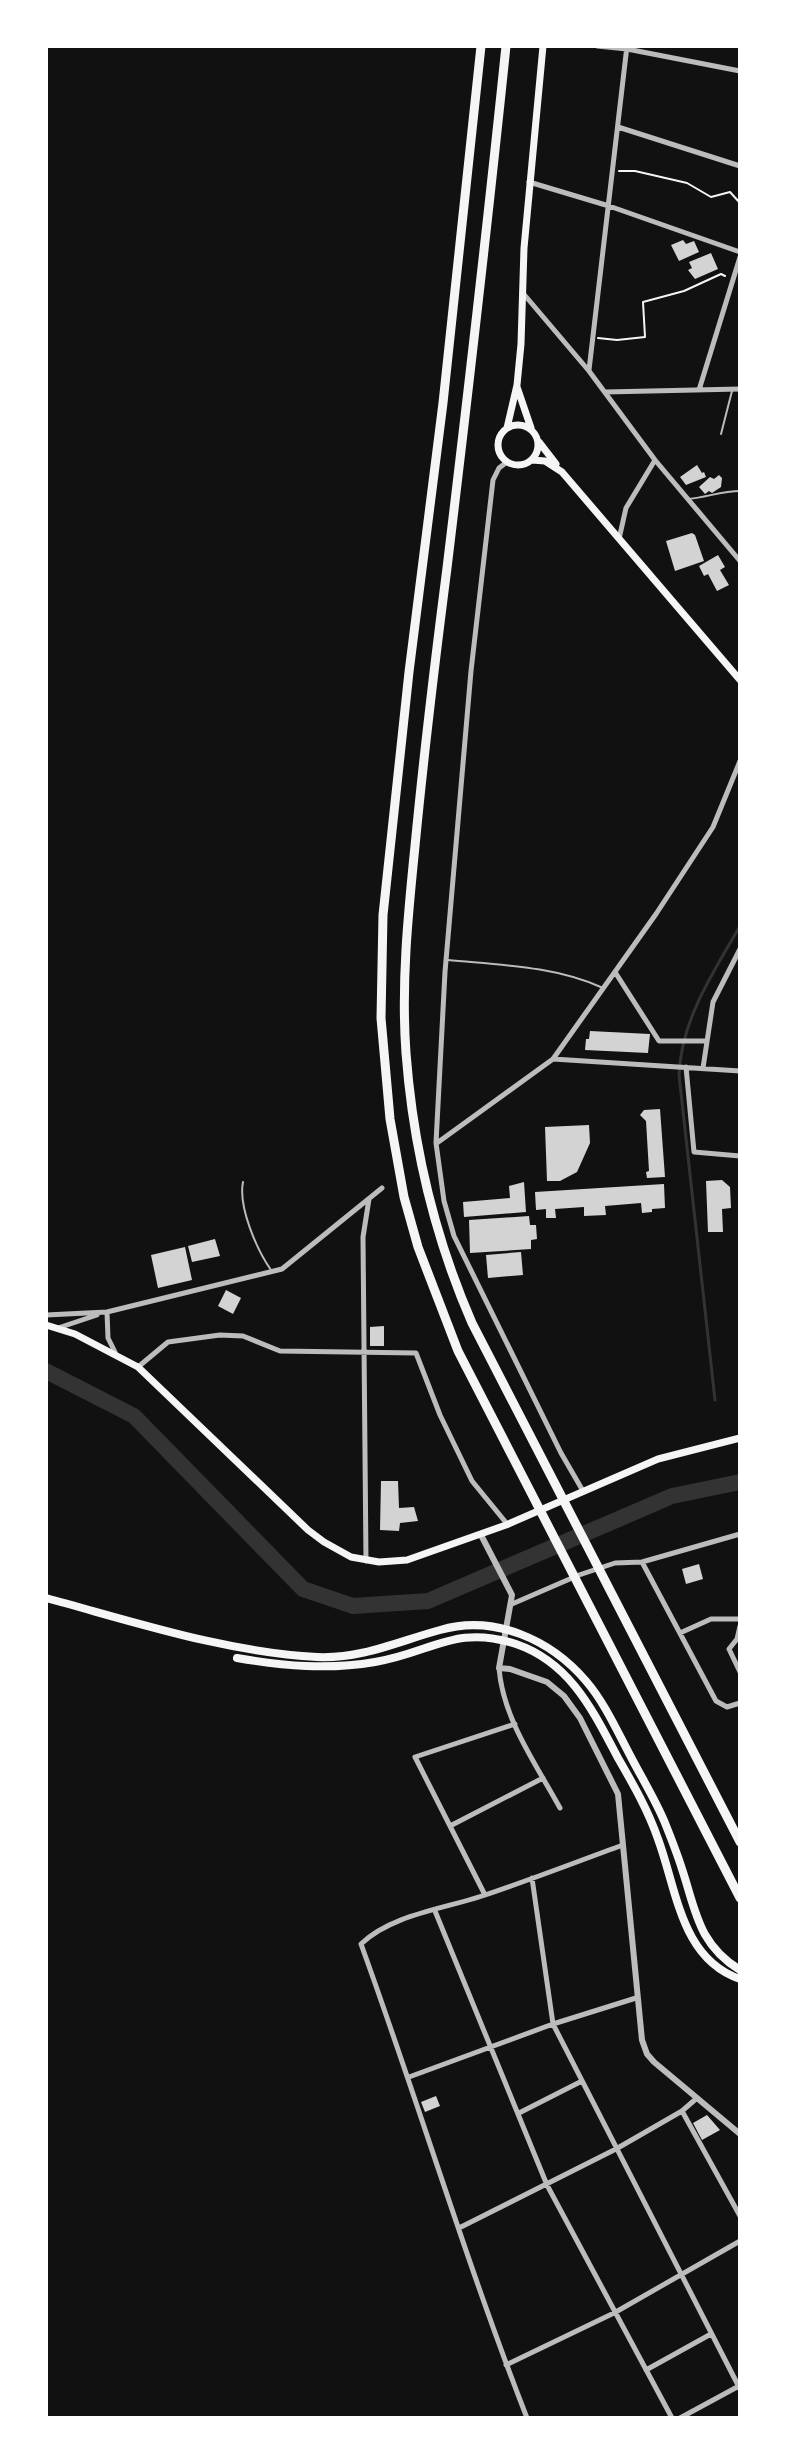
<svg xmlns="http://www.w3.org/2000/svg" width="786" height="2464" font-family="Arial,sans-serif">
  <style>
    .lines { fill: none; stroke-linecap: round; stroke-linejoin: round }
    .stream { stroke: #333; stroke-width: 3 }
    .river { stroke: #333; stroke-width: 16 }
    .building { fill: #d3d3d3 }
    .path { stroke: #f5f5f5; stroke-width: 2 }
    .service { stroke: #bcbcbc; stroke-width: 2 }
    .minor { stroke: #bcbcbc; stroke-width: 5 }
    .tertiary { stroke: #bcbcbc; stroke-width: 6 }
    .secondary { stroke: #f5f5f5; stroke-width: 7 }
    .trunk { stroke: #f5f5f5; stroke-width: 8 }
    .motorway { stroke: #f5f5f5; stroke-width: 9 }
  </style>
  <rect width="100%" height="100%" fill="#111"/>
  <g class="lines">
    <path class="stream" d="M715,1400L679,1075C681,1020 713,973 740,926"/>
    <path class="river" d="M46,1371L134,1416L303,1589L353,1606L428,1601L672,1496L740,1482"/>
  </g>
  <path class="building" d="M683,240L686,244L694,241L699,252L679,261L671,245Z
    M711,253L718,269L695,279L688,270L692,268L689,262Z
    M697,465L702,473L704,472L706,477L686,485L680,477Z
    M719,475L722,478L721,487L712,493L709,491L705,494L699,487L710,477L714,479Z
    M692,533L695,535L704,561L675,571L666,541Z
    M718,555L725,567L720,570L729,585L717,591L708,574L704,576L699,566Z
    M590,1031L650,1034L648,1053L585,1050L586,1039H589Z
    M660,1109L665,1177L647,1178L646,1172L649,1171L646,1121L640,1115L644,1110Z
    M589,1125L590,1143L577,1172L560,1181H547L545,1127Z
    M722,1180L730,1187L731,1208L722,1209L723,1232H708L706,1181Z
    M524,1182L526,1212L464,1217L463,1202L510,1198L509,1186Z
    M664,1184L665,1208L652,1209V1212L642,1213L641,1203L605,1206L606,1215L584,1216V1207L555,1209L556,1218H546V1209L536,1210L535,1192Z
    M529,1216L530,1225H536L537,1239L531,1240V1249L470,1253L469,1220Z
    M215,1239L220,1256L192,1262L188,1246Z
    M185,1247L192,1280L158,1288L151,1255Z
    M521,1252L523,1275L488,1278L486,1255Z
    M226,1290L241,1298L233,1314L218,1306Z
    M384,1326V1346H370V1327Z
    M381,1481H398L399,1508L414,1507L418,1521L400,1523L399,1531L380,1530Z
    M699,1564L703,1579L686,1584L682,1569Z
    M436,2096L440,2106L425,2112L421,2102Z
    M707,2115L720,2130L702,2140L693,2123Z"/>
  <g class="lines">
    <path class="path" d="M619,171H635L687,183L711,197L730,192L740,203
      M598,338L617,340L645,337L643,302L684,291L721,274L725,276"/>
    <path class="service" d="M721,434L732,391
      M689,499C707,497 723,491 740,491
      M448,960C500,965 555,966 603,988
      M243,1182C238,1207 257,1250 271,1270"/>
    <path class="minor" d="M597,46L627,49L740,71
      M618,127L740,166
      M529,182L609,206L740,252
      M522,292L589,371L655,460L740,561
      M589,370L627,46
      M699,390L740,257
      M605,392L740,389
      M507,462L499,468L493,480L471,671L445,972L436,1143L444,1201L454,1236L561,1453L583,1491
      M619,539L626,508L655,460
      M615,972L659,1041H706
      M553,1059L740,1071
      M686,1067L694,1152L740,1156
      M703,1068L713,1002L740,949
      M437,1143L553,1059L656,914L713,827L740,761
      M107,1312L108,1338L115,1352
      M46,1315L107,1312L282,1269L382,1188
      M58,1328L97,1315
      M138,1367L168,1342L220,1335L243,1336L280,1351L416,1353L440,1415L472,1481L508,1525
      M366,1561L363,1237L369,1199
      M642,1562L716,1701L727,1707L740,1703
      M512,1604L579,1575L615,1563L642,1562L740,1534
      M740,1626L737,1639L729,1649L740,1672
      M680,1633L711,1619H740
      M499,1668C503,1719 536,1764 560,1808
      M450,1826L543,1778
      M532,1878L553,2024L740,2389
      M485,1895L415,1757L515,1724
      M435,1911L547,2185L672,2418
      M409,2077L553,2024L636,1998
      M682,2111L740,2216
      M519,2113L582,2081
      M459,2228L616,2149L682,2111L697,2098
      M506,2365L614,2313L740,2241
      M646,2370L711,2334
      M527,2418C466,2262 418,2101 361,1944C391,1915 443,1909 482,1896C530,1880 576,1862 623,1845
      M680,2418L739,2386"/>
    <path class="tertiary" d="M481,1535L512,1595L499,1668L510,1669L547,1682L564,1696L580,1718L618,1794L642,2040L647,2054L654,2062L740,2134"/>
    <path class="secondary" d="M517,387L531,428
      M498 445a20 20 0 1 1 40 0a20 20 0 1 1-40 0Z
      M507,428L517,385L521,344L524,248L543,46
      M539,442L556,464
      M532,460L545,461L562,472L740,680
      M46,1325L75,1334L138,1367L308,1530L324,1542L351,1557L379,1562L407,1560L506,1525L658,1459L740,1438"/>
    <path class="trunk" d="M46,1598C135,1622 225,1652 317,1657C362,1659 399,1641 440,1630C495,1614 551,1640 586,1681C605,1703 618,1733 632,1759C643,1780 656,1801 665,1823C671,1838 677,1853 682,1869C696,1911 698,1944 740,1970
      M237,1658C284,1666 328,1670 375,1662C431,1653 455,1624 516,1644C571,1663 593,1711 618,1758C633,1784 648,1810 658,1839C677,1890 681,1959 740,1979"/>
    <path class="motorway" d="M481,46L443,403L409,672L383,915L381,1018L390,1119L404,1197L418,1247L458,1351L740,1898
      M506,46C488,220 468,394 447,568C435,661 424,753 415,846C408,915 401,984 406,1053C413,1146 435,1238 472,1323L740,1842"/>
  </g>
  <rect width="786" height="2464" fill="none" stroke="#ffffff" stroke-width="96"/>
</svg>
